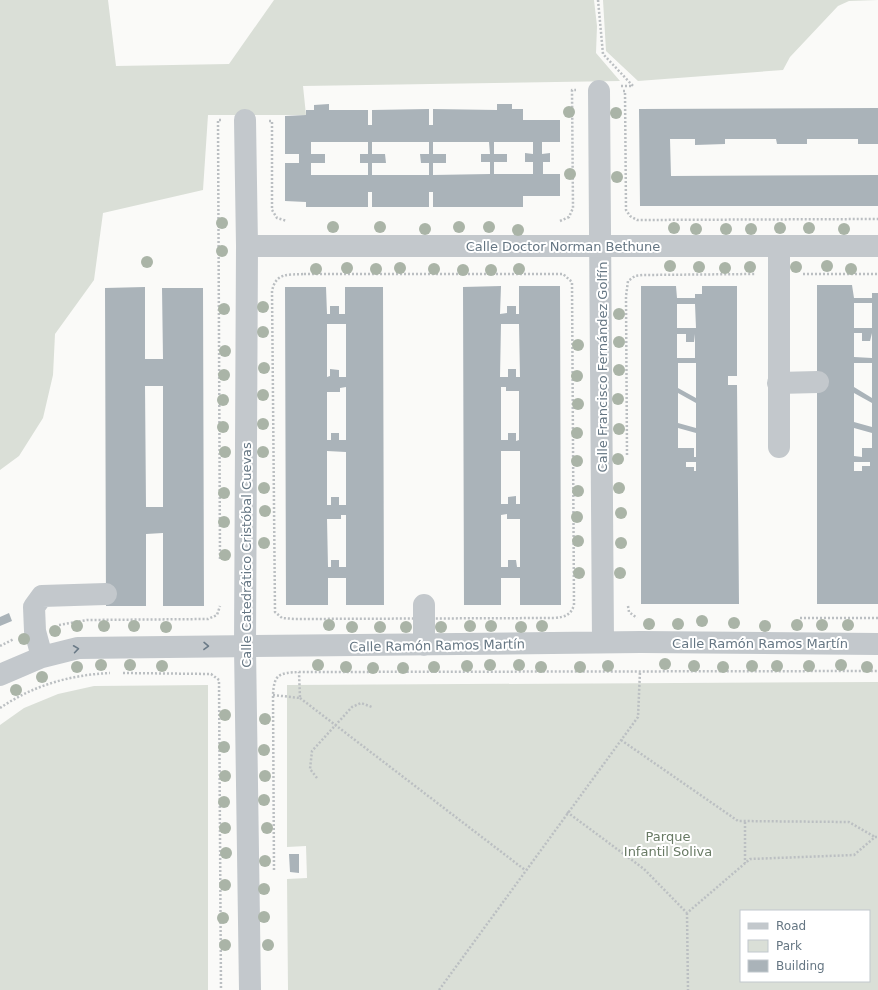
<svg xmlns="http://www.w3.org/2000/svg" width="878" height="990" font-family="'DejaVu Sans',sans-serif">
  <style>
    .green { fill: #dadfd7; fill-rule: evenodd }
    .building { fill: #aab3b9; fill-rule: evenodd }
    .lines { fill: none; stroke-linecap: round; stroke-linejoin: round }
    .path { stroke: #bbbfc2; stroke-width: 2.5; stroke-dasharray: 2 2; stroke-linecap: butt }
    .minor { stroke: #c3c8cc; stroke-width: 22 }
    .tree { fill: #aab4a7 }
    .oneway { stroke: #6a7a87 }
    .labels { text-anchor: middle; stroke-width: 4; stroke-linejoin: round; paint-order: stroke }
    .street-label { font-size: 13px; fill: #657683; stroke: #fff }
    .park-label { font-size: 13px; fill: #687a64; stroke: #fff }
  </style>
  <rect width="100%" height="100%" fill="#fafaf8"/>
  <path class="green" d="M0,0H108L116,66L229,64L274,0H594L597,26L596,53L620,81L303,86L306,115H208L203,190L103,213L94,280L55,334L53,375L43,418L19,456L0,470Z
    M603,0H878L849,1L838,6L790,57L783,70L638,81L606,51Z
    M878,682V990H288L287,879L307,878L306,846L287,847V685ZM741,911H869V981H741Z
    M208,685V990H0V725L24,708L58,694L94,686Z"/>
  <path class="building" d="M329,104V110H368V125H372V110L429,109V125H433V109L497,110V104H512V109H523V120H560V142H542V154L550,153V162H543V174H560V196H523V207H433V192H429V207H372V192H368V207H306V202L285,201V163H299V154H285V116L306,115V110H314V105ZM311,142H368V154H360V163H368V175H311V163H325V154H311ZM372,142H429V154H420L421,163H429V175H372V163H386L385,154H372ZM433,142H489L490,154H481V162H490V174L433,175V163H446V154H433ZM494,142H533V154L525,153V162H533V174H494V162H507V154H494Z
    M878,108V144H858V139H807V144H777L776,139H725V144L695,145V139H670L671,176L878,175V206H640L639,109Z
    M817,285H852L854,298H872V293H878V604H817ZM854,303H872V328H854ZM854,333H862V341H870L872,333V358L854,357ZM854,363H872V398L854,387ZM854,393L872,403V427L854,422ZM854,428L872,433V448H862V457L854,456ZM854,462H870V466H862V471H854Z
    M501,286L500,314L507,313V306H516V314H519V286H560L561,605H520V578H501V605H464L463,287ZM501,324H519L520,377H516V369H508V377H500ZM501,387H506V391H519V440L516,441V433H508V440H501ZM501,451H520V504H516V496L508,497V504H501ZM507,514V519H520V567H517L516,560H508V567H501V515Z
    M641,286H676L677,298H695V294H702V286H737V376H728V385H737L739,604H641ZM677,304H695L696,328H677ZM677,334H686V342H694L695,334V358H677ZM678,363H696V398L678,388ZM678,393L696,403V428L678,423ZM678,428L696,433V457H694V448H678ZM686,462H696V471H694V467H686Z
    M145,287V359H163L162,288H203L204,606H163V533L146,534V606H106L105,288ZM145,386H163V507H146Z
    M285,287H326L327,314H330V306H339V314H345V287H383L384,605H346V578H328V605H286ZM327,324H346V377H339V370L330,369V376L327,377ZM346,387V440H339V433H331V440H327V392H340V388ZM327,451L346,452V505H339V497H331V505H327ZM341,515H346V567H339V560H331V567H328L327,519H341Z
    M9,613L12,621L0,626V617Z
    M289,854H299V873L290,872Z"/>
  <g class="lines">
    <path class="path" d="M598,0L603,54L633,86
      M621,86H632
      M623,91H625L626,210L630,216L637,220L878,219
      M269,121H272V210L277,218L287,221
      M560,221L569,217L573,208L572,90H576
      M304,274H563L572,282L574,605C571,615 565,617 554,618L295,619L282,618L275,612L272,291C276,272 288,275 304,274Z
      M803,274H878
      M627,455L626,296L628,281L635,276L643,275L756,274
      M220,559L218,120H222
      M628,606L629,612L637,618
      M800,618H878
      M59,625L87,620L208,619L217,615L220,606
      M0,646L14,639
      M123,673L211,674L219,680L221,990
      M273,695L300,698L299,672
      M300,698L525,870
      M0,708C34,685 70,675 110,673
      M621,740L738,821L849,822L875,837
      M317,778L310,769L312,751L352,707L361,703L372,707
      M567,812L644,869L687,913L750,859L854,855L875,837H878
      M745,822V863
      M274,870L273,695C274,674 279,673 299,672L878,671
      M687,913L688,990
      M439,990L638,717L640,671"/>
    <path class="minor" d="M599,91L603,642
      M245,120L247,246L245,647L250,990
      M247,246H878
      M778,383L818,382
      M779,447V246
      M424,645V605
      M42,657L35,631L34,607L42,596L106,594
      M0,675L42,657L78,648L641,642L878,644"/>
  </g>
  <g class="tree">
    <circle cx="569" cy="112" r="6"/>
    <circle cx="616" cy="113" r="6"/>
    <circle cx="570" cy="174" r="6"/>
    <circle cx="617" cy="177" r="6"/>
    <circle cx="222" cy="223" r="6"/>
    <circle cx="333" cy="227" r="6"/>
    <circle cx="380" cy="227" r="6"/>
    <circle cx="459" cy="227" r="6"/>
    <circle cx="489" cy="227" r="6"/>
    <circle cx="674" cy="228" r="6"/>
    <circle cx="780" cy="228" r="6"/>
    <circle cx="809" cy="228" r="6"/>
    <circle cx="425" cy="229" r="6"/>
    <circle cx="696" cy="229" r="6"/>
    <circle cx="726" cy="229" r="6"/>
    <circle cx="751" cy="229" r="6"/>
    <circle cx="844" cy="229" r="6"/>
    <circle cx="518" cy="230" r="6"/>
    <circle cx="222" cy="251" r="6"/>
    <circle cx="147" cy="262" r="6"/>
    <circle cx="670" cy="266" r="6"/>
    <circle cx="827" cy="266" r="6"/>
    <circle cx="699" cy="267" r="6"/>
    <circle cx="750" cy="267" r="6"/>
    <circle cx="796" cy="267" r="6"/>
    <circle cx="347" cy="268" r="6"/>
    <circle cx="400" cy="268" r="6"/>
    <circle cx="725" cy="268" r="6"/>
    <circle cx="316" cy="269" r="6"/>
    <circle cx="376" cy="269" r="6"/>
    <circle cx="434" cy="269" r="6"/>
    <circle cx="519" cy="269" r="6"/>
    <circle cx="851" cy="269" r="6"/>
    <circle cx="463" cy="270" r="6"/>
    <circle cx="491" cy="270" r="6"/>
    <circle cx="263" cy="307" r="6"/>
    <circle cx="224" cy="309" r="6"/>
    <circle cx="619" cy="314" r="6"/>
    <circle cx="263" cy="332" r="6"/>
    <circle cx="619" cy="342" r="6"/>
    <circle cx="578" cy="345" r="6"/>
    <circle cx="225" cy="351" r="6"/>
    <circle cx="264" cy="368" r="6"/>
    <circle cx="619" cy="370" r="6"/>
    <circle cx="224" cy="375" r="6"/>
    <circle cx="577" cy="376" r="6"/>
    <circle cx="263" cy="395" r="6"/>
    <circle cx="618" cy="399" r="6"/>
    <circle cx="223" cy="400" r="6"/>
    <circle cx="578" cy="404" r="6"/>
    <circle cx="263" cy="424" r="6"/>
    <circle cx="223" cy="427" r="6"/>
    <circle cx="619" cy="429" r="6"/>
    <circle cx="577" cy="433" r="6"/>
    <circle cx="225" cy="452" r="6"/>
    <circle cx="263" cy="452" r="6"/>
    <circle cx="618" cy="459" r="6"/>
    <circle cx="577" cy="461" r="6"/>
    <circle cx="264" cy="488" r="6"/>
    <circle cx="619" cy="488" r="6"/>
    <circle cx="578" cy="491" r="6"/>
    <circle cx="224" cy="493" r="6"/>
    <circle cx="265" cy="511" r="6"/>
    <circle cx="621" cy="513" r="6"/>
    <circle cx="577" cy="517" r="6"/>
    <circle cx="224" cy="522" r="6"/>
    <circle cx="578" cy="541" r="6"/>
    <circle cx="264" cy="543" r="6"/>
    <circle cx="621" cy="543" r="6"/>
    <circle cx="225" cy="555" r="6"/>
    <circle cx="579" cy="573" r="6"/>
    <circle cx="620" cy="573" r="6"/>
    <circle cx="702" cy="621" r="6"/>
    <circle cx="734" cy="623" r="6"/>
    <circle cx="649" cy="624" r="6"/>
    <circle cx="678" cy="624" r="6"/>
    <circle cx="329" cy="625" r="6"/>
    <circle cx="797" cy="625" r="6"/>
    <circle cx="822" cy="625" r="6"/>
    <circle cx="848" cy="625" r="6"/>
    <circle cx="77" cy="626" r="6"/>
    <circle cx="104" cy="626" r="6"/>
    <circle cx="134" cy="626" r="6"/>
    <circle cx="470" cy="626" r="6"/>
    <circle cx="491" cy="626" r="6"/>
    <circle cx="542" cy="626" r="6"/>
    <circle cx="765" cy="626" r="6"/>
    <circle cx="166" cy="627" r="6"/>
    <circle cx="352" cy="627" r="6"/>
    <circle cx="380" cy="627" r="6"/>
    <circle cx="406" cy="627" r="6"/>
    <circle cx="441" cy="627" r="6"/>
    <circle cx="521" cy="627" r="6"/>
    <circle cx="55" cy="631" r="6"/>
    <circle cx="24" cy="639" r="6"/>
    <circle cx="665" cy="664" r="6"/>
    <circle cx="101" cy="665" r="6"/>
    <circle cx="130" cy="665" r="6"/>
    <circle cx="318" cy="665" r="6"/>
    <circle cx="490" cy="665" r="6"/>
    <circle cx="519" cy="665" r="6"/>
    <circle cx="841" cy="665" r="6"/>
    <circle cx="162" cy="666" r="6"/>
    <circle cx="467" cy="666" r="6"/>
    <circle cx="608" cy="666" r="6"/>
    <circle cx="694" cy="666" r="6"/>
    <circle cx="752" cy="666" r="6"/>
    <circle cx="777" cy="666" r="6"/>
    <circle cx="809" cy="666" r="6"/>
    <circle cx="77" cy="667" r="6"/>
    <circle cx="346" cy="667" r="6"/>
    <circle cx="434" cy="667" r="6"/>
    <circle cx="541" cy="667" r="6"/>
    <circle cx="580" cy="667" r="6"/>
    <circle cx="723" cy="667" r="6"/>
    <circle cx="867" cy="667" r="6"/>
    <circle cx="373" cy="668" r="6"/>
    <circle cx="403" cy="668" r="6"/>
    <circle cx="42" cy="677" r="6"/>
    <circle cx="16" cy="690" r="6"/>
    <circle cx="225" cy="715" r="6"/>
    <circle cx="265" cy="719" r="6"/>
    <circle cx="224" cy="747" r="6"/>
    <circle cx="264" cy="750" r="6"/>
    <circle cx="225" cy="776" r="6"/>
    <circle cx="265" cy="776" r="6"/>
    <circle cx="264" cy="800" r="6"/>
    <circle cx="224" cy="802" r="6"/>
    <circle cx="225" cy="828" r="6"/>
    <circle cx="267" cy="828" r="6"/>
    <circle cx="226" cy="853" r="6"/>
    <circle cx="265" cy="861" r="6"/>
    <circle cx="225" cy="885" r="6"/>
    <circle cx="264" cy="889" r="6"/>
    <circle cx="264" cy="917" r="6"/>
    <circle cx="223" cy="918" r="6"/>
    <circle cx="225" cy="945" r="6"/>
    <circle cx="268" cy="945" r="6"/>
  </g>
  <defs><path id="oneway-chevron" d="M-2-3.5L2.5 0L-2 3.5" fill="none" stroke-width="1.6" stroke-linecap="round" stroke-linejoin="round"/></defs>
  <g class="oneway">
    <use href="#oneway-chevron" transform="translate(206 646) rotate(1)"/>
    <use href="#oneway-chevron" transform="translate(76 649) rotate(-8)"/>
  </g>
  <g class="labels">
    <g class="street-label">
      <text x="563" y="251">Calle Doctor Norman Bethune</text>
      <text transform="translate(602 367) rotate(-90)" y="5">Calle Francisco Fernández Golfín</text>
      <text transform="translate(246 555) rotate(-90)" y="5">Calle Catedrático Cristóbal Cuevas</text>
      <text x="760" y="648">Calle Ramón Ramos Martín</text>
      <text transform="translate(437 645) rotate(-1)" y="5">Calle Ramón Ramos Martín</text>
    </g>
    <g class="park-label">
      <text x="668" y="841">Parque<tspan x="668" dy="15">Infantil Soliva</tspan></text>
    </g>
  </g>
  <rect x="740" y="910" width="130" height="72" fill="#ffffff" stroke="#c1c8cd"/>
  <rect x="748" y="923" width="20" height="6" fill="#c3c8cc" stroke="#c1c8cd"/>
  <text x="776" y="930" font-size="12" fill="#657683">Road</text>
  <rect x="748" y="940" width="20" height="12" fill="#dadfd7" stroke="#c1c8cd"/>
  <text x="776" y="950" font-size="12" fill="#657683">Park</text>
  <rect x="748" y="960" width="20" height="12" fill="#aab3b9" stroke="#c1c8cd"/>
  <text x="776" y="970" font-size="12" fill="#657683">Building</text>
</svg>
